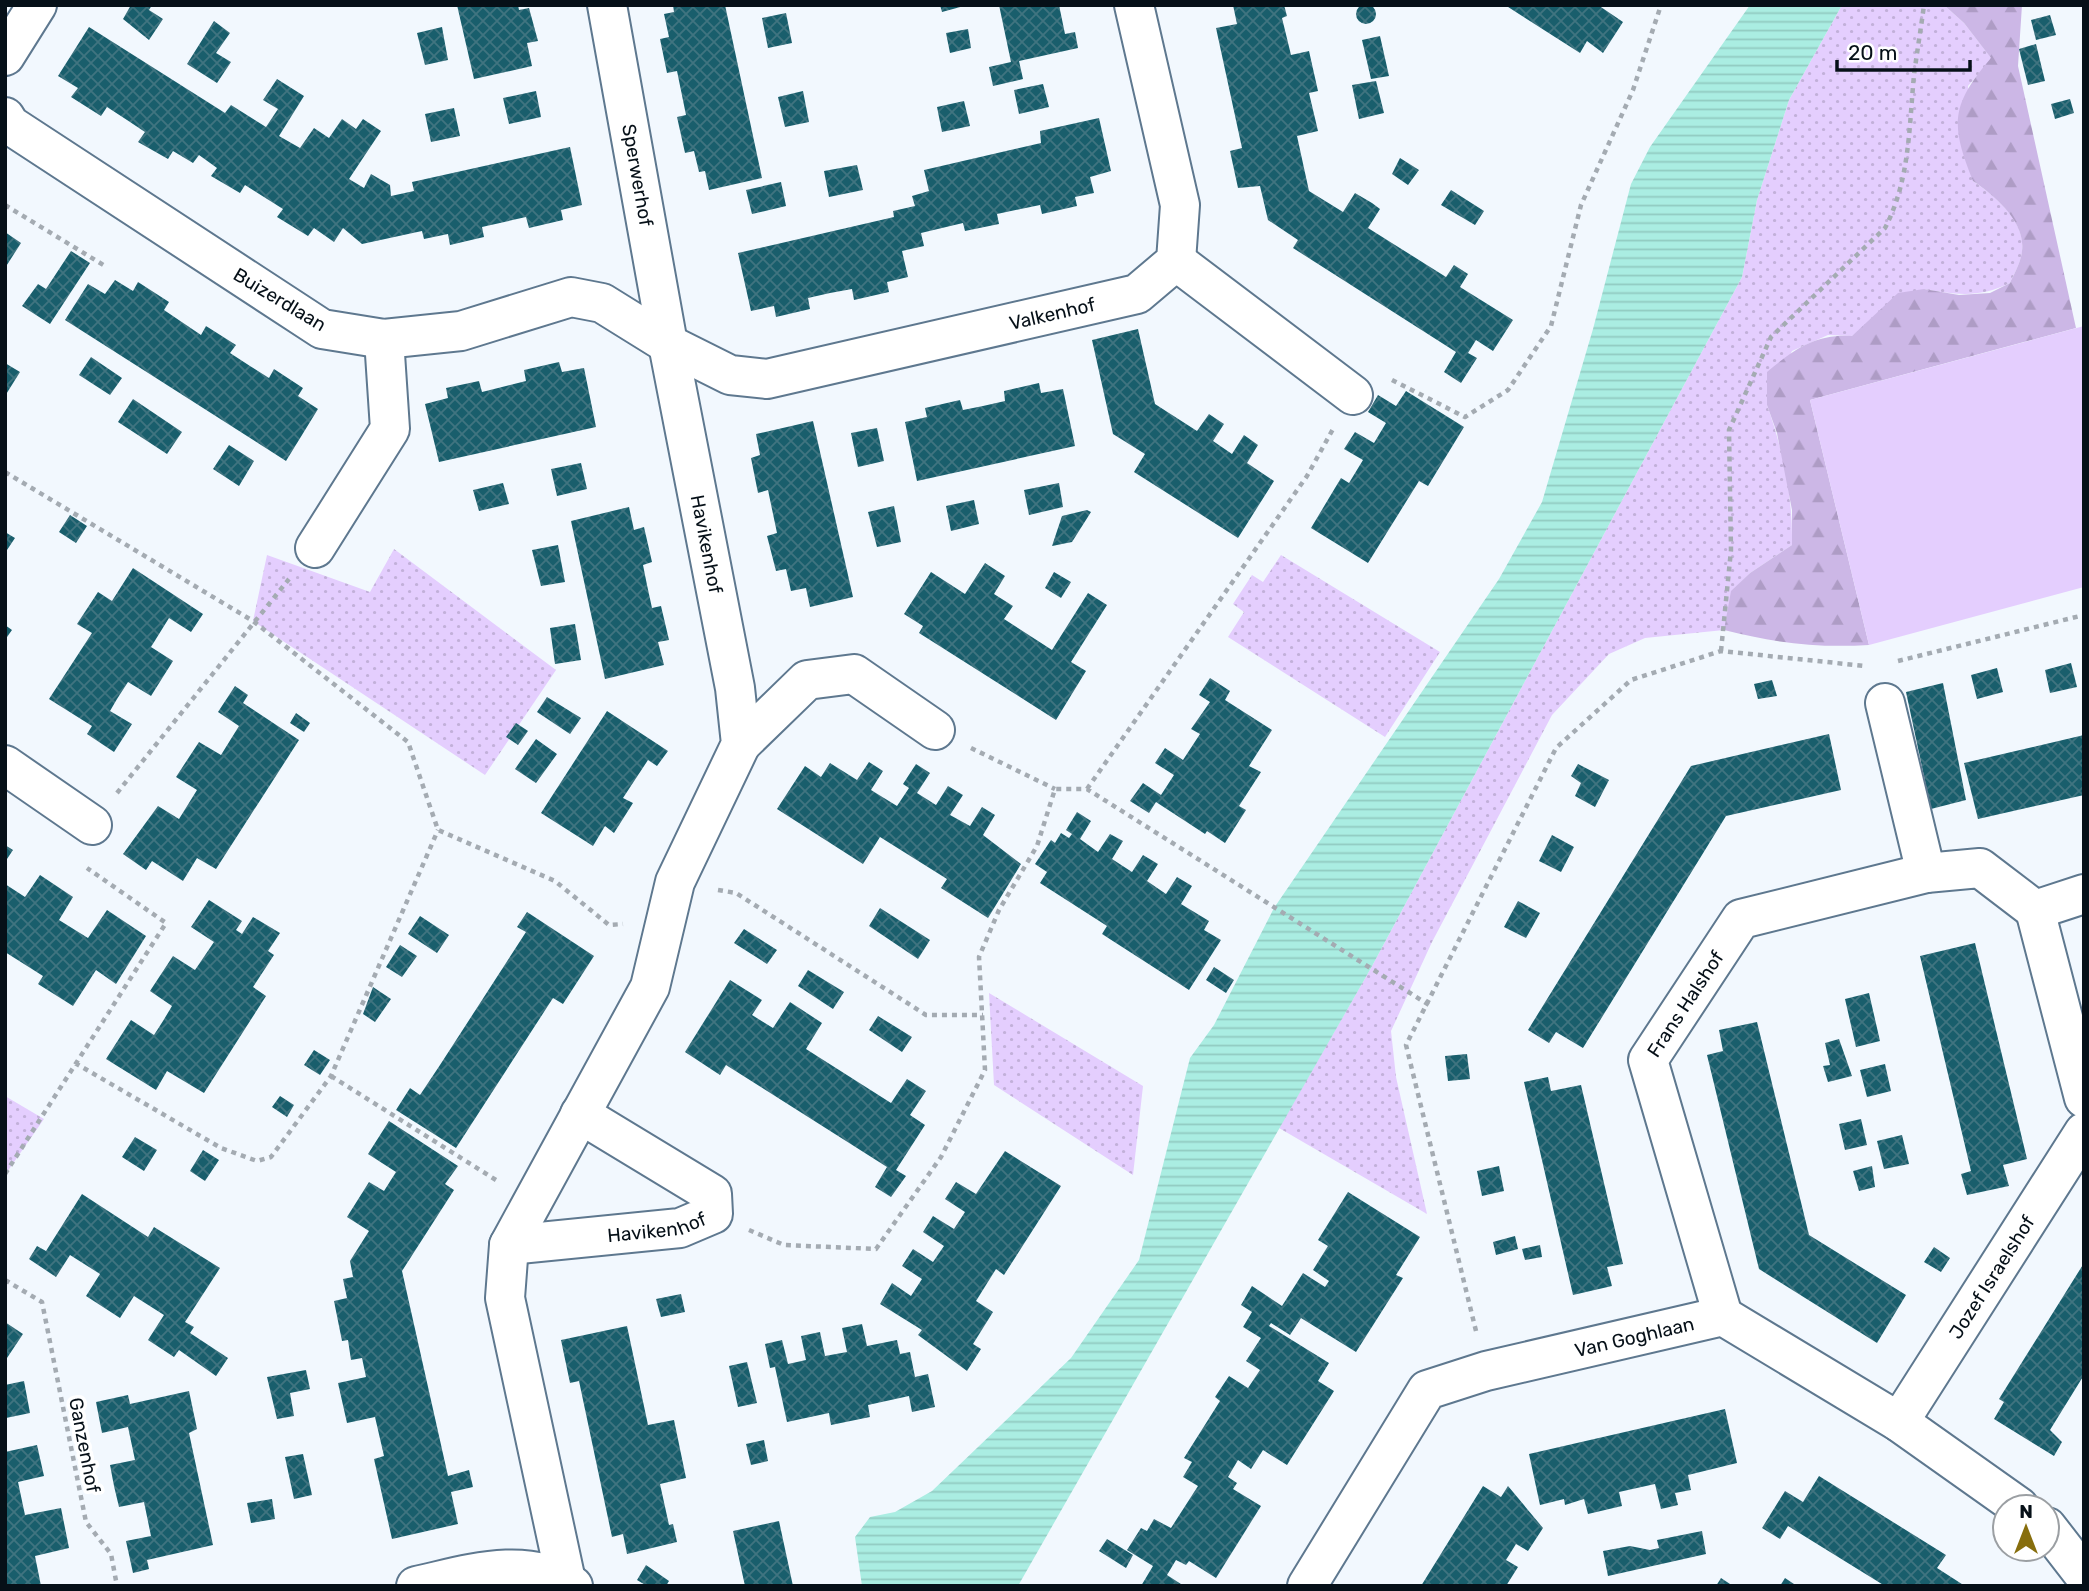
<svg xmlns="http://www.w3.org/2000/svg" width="2089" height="1591" font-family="Rubik,sans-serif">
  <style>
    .grass { fill: url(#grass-dots) }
    .forest { fill: url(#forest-firs) }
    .garden { fill: #e4cefe }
    .water { fill: url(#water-rules) }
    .building { fill: url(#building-cross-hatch) }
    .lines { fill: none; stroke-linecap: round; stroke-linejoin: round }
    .minor-casing { stroke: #5e788f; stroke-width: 42 }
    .path { stroke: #a4abb2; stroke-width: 4.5; stroke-dasharray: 5 5; stroke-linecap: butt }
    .minor { stroke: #fff; stroke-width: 38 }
    .labels { text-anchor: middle; stroke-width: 7; stroke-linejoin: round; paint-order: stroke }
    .street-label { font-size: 19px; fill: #061018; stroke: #fff }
  </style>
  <defs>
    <pattern id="grass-dots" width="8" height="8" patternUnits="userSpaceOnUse" patternTransform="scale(1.75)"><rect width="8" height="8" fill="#e4cefe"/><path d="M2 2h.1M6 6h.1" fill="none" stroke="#c2b0d9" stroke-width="1.8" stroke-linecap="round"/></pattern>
    <pattern id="forest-firs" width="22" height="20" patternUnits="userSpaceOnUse" patternTransform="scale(1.75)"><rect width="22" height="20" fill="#ccb7e6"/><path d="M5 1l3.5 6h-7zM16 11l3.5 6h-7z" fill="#ae9cc5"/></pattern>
    <pattern id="water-rules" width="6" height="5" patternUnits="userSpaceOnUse" patternTransform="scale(1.75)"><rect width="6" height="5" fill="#aaede2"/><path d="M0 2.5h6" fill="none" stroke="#91cac1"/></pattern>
    <pattern id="building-cross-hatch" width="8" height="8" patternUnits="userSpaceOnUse" patternTransform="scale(1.75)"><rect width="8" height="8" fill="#195e6c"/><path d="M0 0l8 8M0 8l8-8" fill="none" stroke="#407480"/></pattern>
  </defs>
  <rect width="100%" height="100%" fill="#f2f8fe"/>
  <path class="grass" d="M1842,5H1944L1964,23L1992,59L1968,86L1973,181C1994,195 2027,222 2022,252C2021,262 2014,274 2010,283C1980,298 1956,295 1924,289L1852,336L1828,335L1792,351L1767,405C1783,450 1793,497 1792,545L1750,573L1732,591L1724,630L1645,638L1609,654L1552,715L1432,942L1391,1031L1396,1077L1427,1214L1279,1128L1371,968L1742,277L1757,200L1789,100Z
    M394,549L556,670L485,775L253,621L267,555L370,592Z
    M1281,555L1440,652L1385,737L1228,637L1244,612L1233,604L1252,575L1263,582Z
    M989,993L1143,1086L1133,1175L994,1085Z
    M5,1096L44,1119L5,1175Z"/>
  <path class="forest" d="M1944,5H2022L2018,66L2076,328L1810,400L1869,645C1817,648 1775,643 1724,630L1731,591L1750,573L1792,545V510L1777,433L1767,405V372C1795,349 1815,334 1852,336L1898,293L1924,289L1959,295L1990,293L2010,283C2014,274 2021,262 2022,251C2026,222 1994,195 1973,181C1950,124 1951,105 1991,58L1964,23Z"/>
  <path class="garden" d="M2084,326V587L1869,645L1810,400Z"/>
  <path class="water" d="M1750,5H1842L1789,100L1757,200L1742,277L1371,968L1018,1586H862L855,1537L870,1517L895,1512L932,1491L1071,1358L1139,1260L1190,1058L1214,1025L1274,908L1499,579L1542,502L1593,329L1631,184L1650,147Z"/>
  <path class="building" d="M1356 14a10 10 0 1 1 20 0a10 10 0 1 1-20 0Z
    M131,5H152L149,10L163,19L149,40L123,19Z
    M457,5H518L519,10L529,8L538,41L527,43L532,66L474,79Z
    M673,5H725L762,178L709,190L705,171L699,172L694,151L685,153L677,117L686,115L677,71L667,73L660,39L669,37L664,14L674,12Z
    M940,5H964V6L942,12Z
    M999,5H1059L1065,34L1075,32L1078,48L1019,61L1023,79L993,86L989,67L1011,62Z
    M1233,5H1284L1287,16L1282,18L1291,55L1309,51L1318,91L1309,93L1318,131L1297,136L1309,191L1343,212L1355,193L1372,203L1380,209L1368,228L1446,277L1454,265L1468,274L1460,287L1513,320L1493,351L1476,340L1468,353L1477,358L1461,383L1444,372L1456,352L1293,248L1298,240L1268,220L1260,186L1238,188L1230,151L1242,148L1216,28L1237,24Z
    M1505,5H1598L1623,22L1603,53L1587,41L1580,53Z
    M786,13L792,43L768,48L762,18Z
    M2050,15L2056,35L2036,40L2031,20Z
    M214,21L230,33L216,53L231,62L217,83L187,64Z
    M89,27L225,113L231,105L266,127L278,109L263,100L277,79L304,96L279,136L300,148L314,128L329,138L342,119L356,129L363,119L381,131L349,179L364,188L371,174L390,185L391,196L414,191L412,182L570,147L582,205L561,210L563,220L529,228L526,217L482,227L484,237L450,245L448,234L424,239L422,231L362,244L343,228L334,242L314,228L308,236L277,217L283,209L245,185L240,193L211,176L217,168L199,155L193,163L173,151L168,159L138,142L145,132L127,120L107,107L101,116L71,97L78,88L58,76Z
    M442,27L448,60L425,65L417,33Z
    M968,29L971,48L950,53L946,33Z
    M1380,36L1389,76L1371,79L1362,40Z
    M2036,44L2045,81L2028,85L2019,49Z
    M1376,81L1384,113L1359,119L1352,85Z
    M1043,84L1049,107L1019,114L1014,90Z
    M536,91L541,117L509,124L503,98Z
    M803,91L809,122L785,127L778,97Z
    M2070,99L2074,113L2055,119L2051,104Z
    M964,101L970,126L942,132L937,107Z
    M454,108L460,136L431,142L425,114Z
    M1099,118L1111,171L1090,177L1094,193L1075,197L1077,206L1042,214L1040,205L997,214L999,224L965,231L963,223L921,233L924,246L902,251L908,277L887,282L889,292L854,300L852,289L830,293L808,298L810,309L776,317L774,306L751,311L738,253L894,217L893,211L915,206L912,196L929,191L924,170L1041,143L1040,131Z
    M1400,158L1419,170L1408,185L1392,174Z
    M857,165L863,190L829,197L824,171Z
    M781,182L786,206L752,214L746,190Z
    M1451,190L1484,211L1475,225L1441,205Z
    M5,232L21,243L5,268Z
    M71,251L90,263L50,324L22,306L38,284L46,289Z
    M115,280L133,291L138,282L169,302L164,310L201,335L206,326L236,345L230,353L250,366L269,378L274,369L303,388L298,396L318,409L286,461L65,320L88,284L105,294Z
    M1138,329L1155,404L1197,431L1209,414L1224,424L1213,441L1232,454L1244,435L1258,445L1247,463L1274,481L1238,538L1134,472L1145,454L1113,434L1092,340Z
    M91,357L122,378L110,395L79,375Z
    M559,362L562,372L584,368L596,427L439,462L425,404L448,398L446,388L479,381L482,392L526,381L524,370Z
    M5,363L20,372L5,396Z
    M1039,383L1041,393L1063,389L1075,446L917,481L905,422L927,417L925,408L960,400L963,410L983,406L1005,401L1004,391Z
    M1406,391L1464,427L1428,486L1419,481L1368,563L1311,528L1341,478L1349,483L1363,460L1344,449L1355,432L1374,443L1386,423L1368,412L1378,395L1396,406Z
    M133,399L182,432L167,454L118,422Z
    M813,421L853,597L810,607L806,588L791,591L786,569L776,571L767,536L777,533L768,490L758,493L751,458L760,455L756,434Z
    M877,428L884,461L858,467L851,433Z
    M229,445L254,461L239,486L213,469Z
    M581,463L587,489L557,496L551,469Z
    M503,483L509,504L479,511L473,490Z
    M1059,483L1063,507L1029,515L1024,490Z
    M974,500L979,524L951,531L946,506Z
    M894,506L901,542L877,547L868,512Z
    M629,507L634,530L644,527L652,562L643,565L647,585L652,608L661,606L669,640L658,642L664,665L605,679L571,521Z
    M1087,510L1091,512L1072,542L1052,546L1062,516Z
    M70,515L87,526L76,543L59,532Z
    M5,532L15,538L5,553Z
    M558,545L565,582L541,586L532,550Z
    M985,563L1005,576L994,594L1013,606L1004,619L1052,650L1088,593L1107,605L1071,662L1086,671L1056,720L919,633L923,626L904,614L931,572L965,594Z
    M133,568L203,614L191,632L169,618L151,647L173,661L151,696L128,682L117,699L110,711L132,724L114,752L87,734L92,726L49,699L92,633L77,624L98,592L112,601Z
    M1054,572L1071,582L1061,598L1045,588Z
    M575,624L581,660L555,664L550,628Z
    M5,625L12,630L5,640Z
    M2071,663L2077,687L2050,693L2045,670Z
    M1997,668L2003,692L1977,699L1971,675Z
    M1210,678L1230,691L1225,700L1272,730L1249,766L1261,772L1239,806L1246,810L1225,843L1207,831L1205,834L1156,802L1149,813L1130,801L1143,783L1161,795L1174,775L1155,763L1165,748L1183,760L1200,734L1191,729L1210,702L1199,695Z
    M1772,680L1777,696L1758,699L1754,684Z
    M1943,683L1966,800L1931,809L1906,692Z
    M235,686L248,695L243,703L299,740L216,869L197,858L183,881L152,861L146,870L123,854L158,806L179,819L197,790L176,777L199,742L221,755L239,726L218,712Z
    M547,697L581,718L570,734L537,712Z
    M607,711L668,751L657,766L648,760L623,798L633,803L614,833L605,826L593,846L541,813Z
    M296,713L310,723L304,732L290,723Z
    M516,723L528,731L518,745L506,737Z
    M1829,734L1841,790L1726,816L1583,1048L1556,1032L1549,1043L1528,1030L1691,766Z
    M2084,735V795L1978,819L1964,763Z
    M536,739L557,754L536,783L515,769Z
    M869,762L883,771L871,790L897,806L909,788L903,784L916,764L930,773L917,793L936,805L948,786L963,795L950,815L970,826L982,807L995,815L983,835L1021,864L988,918L941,888L947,879L880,837L863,864L777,809L805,766L821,777L830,763L857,780Z
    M1578,764L1609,780L1595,807L1575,796L1581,783L1571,776Z
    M1077,812L1091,821L1080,839L1098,852L1110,834L1123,841L1112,859L1132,872L1143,855L1158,864L1147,881L1166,894L1177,877L1192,886L1181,904L1209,921L1204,930L1221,940L1189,990L1102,934L1107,926L1040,883L1047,872L1035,864L1051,840L1055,843L1061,833L1069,838L1072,834L1066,830Z
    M1552,835L1574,847L1561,872L1539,861Z
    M5,845L13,850L5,862Z
    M40,875L73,897L59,920L88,938L107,910L146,936L116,984L96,970L73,1006L38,984L43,976L5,952V884L25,897Z
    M209,900L242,921L236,930L242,934L253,917L280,933L268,951L274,955L253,987L266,996L204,1093L167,1071L156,1090L106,1059L131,1020L154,1035L163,1021L172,1006L150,991L173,956L195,970L214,942L191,927Z
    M1518,901L1540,913L1526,938L1504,927Z
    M880,908L930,940L918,959L869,926Z
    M527,912L594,956L563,1004L553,998L456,1148L396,1110L410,1088L420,1095L440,1065L526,932L517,927Z
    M420,916L449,935L437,953L408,934Z
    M744,929L777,950L767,964L734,943Z
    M1975,943L2027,1159L2003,1165L2009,1186L1967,1195L1961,1174L1971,1171L1920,956Z
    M400,945L417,956L402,977L386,967Z
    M1214,967L1234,980L1226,993L1206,980Z
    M808,970L844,992L833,1009L798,986Z
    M730,980L762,1000L752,1015L773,1028L790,1002L822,1023L806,1049L891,1103L907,1079L926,1091L910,1115L925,1125L896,1170L906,1176L891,1197L875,1187L887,1167L726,1065L720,1075L685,1052Z
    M373,987L391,999L375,1022L363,1014Z
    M1869,993L1880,1041L1856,1047L1845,999Z
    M878,1016L912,1037L902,1052L869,1030Z
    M1757,1022L1809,1235L1906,1295L1877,1343L1759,1269L1707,1055L1723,1051L1719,1030Z
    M1839,1039L1852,1076L1828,1082L1823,1066L1830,1065L1825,1043Z
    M314,1050L330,1060L320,1075L304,1065Z
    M1467,1054L1470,1079L1448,1081L1445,1056Z
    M1885,1064L1891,1091L1867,1097L1860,1070Z
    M1548,1077L1551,1091L1581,1085L1623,1264L1607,1267L1612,1286L1573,1295L1524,1082Z
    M280,1096L294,1105L287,1117L272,1107Z
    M1861,1119L1867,1145L1845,1150L1839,1124Z
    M389,1121L458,1166L445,1184L454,1190L402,1271L448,1476L469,1470L473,1487L451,1492L458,1524L392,1539L374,1459L384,1456L375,1417L347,1423L338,1383L366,1377L362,1358L351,1360L348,1340L342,1341L334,1301L347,1298L343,1279L353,1277L350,1261L369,1231L347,1217L369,1182L384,1191L396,1172L368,1154Z
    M1902,1135L1909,1164L1884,1169L1877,1141Z
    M135,1137L157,1150L144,1171L122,1157Z
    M203,1150L219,1160L205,1181L190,1171Z
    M1005,1151L1061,1186L1004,1275L996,1269L976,1301L993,1312L973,1344L981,1349L967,1371L918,1335L922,1330L880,1304L892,1283L911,1296L922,1279L902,1266L913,1249L933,1262L944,1246L923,1232L933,1216L954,1229L965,1212L945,1199L956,1182L976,1194Z
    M1499,1166L1504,1191L1482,1196L1477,1171Z
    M1872,1166L1875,1187L1859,1191L1853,1171Z
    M1348,1192L1420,1237L1396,1275L1403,1278L1356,1352L1301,1318L1290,1335L1271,1323L1269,1326L1329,1363L1318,1381L1334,1391L1287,1465L1263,1450L1251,1469L1238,1460L1228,1477L1237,1483L1233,1489L1261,1506L1216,1578L1189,1561L1186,1565L1176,1560L1167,1575L1184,1586H1141L1153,1566L1127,1550L1141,1528L1147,1531L1154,1519L1171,1528L1198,1486L1183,1477L1192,1462L1184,1458L1220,1401L1215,1397L1229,1376L1248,1388L1260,1370L1246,1361L1261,1338L1243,1327L1252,1312L1241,1305L1252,1286L1282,1306L1303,1273L1325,1287L1329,1281L1313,1270L1328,1246L1318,1240Z
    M82,1194L148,1237L154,1227L220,1268L185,1322L194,1327L190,1333L228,1358L216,1376L179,1350L174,1357L148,1340L164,1315L134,1296L120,1318L86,1296L100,1274L70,1255L56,1277L29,1259L37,1246L46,1251Z
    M1515,1236L1518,1249L1496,1255L1493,1242Z
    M1540,1245L1542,1257L1525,1260L1522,1249Z
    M1934,1247L1950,1258L1941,1272L1924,1262Z
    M2084,1263V1375L2050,1430L2062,1442L2054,1456L1994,1419L2004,1402L1999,1399Z
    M681,1294L685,1312L661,1317L656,1299Z
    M5,1322L23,1334L5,1361Z
    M862,1324L867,1346L897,1340L900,1354L910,1352L915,1377L928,1374L935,1407L912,1412L909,1396L868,1405L870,1417L831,1425L829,1413L787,1422L775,1367L770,1368L765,1344L782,1340L788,1364L806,1360L801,1336L820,1332L825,1356L847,1352L842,1328Z
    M627,1326L648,1425L674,1420L686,1478L660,1484L669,1525L673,1524L677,1542L627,1554L623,1534L612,1537L579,1381L570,1383L561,1340Z
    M747,1362L757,1403L738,1407L729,1366Z
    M306,1370L310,1389L290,1393L294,1416L277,1419L267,1377Z
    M24,1381L30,1413L6,1418L5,1385Z
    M189,1391L197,1429L189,1433L213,1545L147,1560L149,1569L133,1573L126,1541L151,1536L144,1502L119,1507L114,1486L110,1465L135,1460L128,1427L102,1433L96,1402L128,1395L130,1404Z
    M1725,1409L1737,1463L1688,1475L1691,1490L1675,1493L1678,1505L1661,1509L1655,1484L1619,1492L1622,1506L1588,1514L1584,1499L1565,1505L1564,1499L1540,1505L1529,1454Z
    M764,1440L768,1461L751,1465L746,1444Z
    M37,1445L44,1476L18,1482L25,1515L61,1508L69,1548L35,1556L41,1586H5V1452Z
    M303,1454L312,1495L294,1499L285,1457Z
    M1819,1476L1946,1555L1937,1568L1965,1586H1885L1788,1526L1780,1539L1762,1528L1785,1491L1803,1502Z
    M1483,1486L1501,1497L1508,1486L1543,1528L1528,1551L1516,1544L1506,1560L1518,1567L1506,1586H1421Z
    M272,1499L275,1519L251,1523L247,1503Z
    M779,1521L793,1586H745L733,1531Z
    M1702,1531L1706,1554L1608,1576L1603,1551L1630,1546L1650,1550L1659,1548L1657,1540Z
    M1107,1539L1133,1555L1126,1568L1099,1551Z
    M646,1565L669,1581L666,1586H647L637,1580Z
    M1721,1578L1733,1586H1716Z
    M1785,1578L1797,1586H1780Z"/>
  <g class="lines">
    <g class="minor-casing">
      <g id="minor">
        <path d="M5,56L37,5"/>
        <path id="s1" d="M5,117L10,125L322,329L384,339L461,331L571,297L602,303L668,344L730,375L767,379L1137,294L1176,261L1180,205L1134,5"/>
        <path d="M1176,261L1353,395"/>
        <path d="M315,548L390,429L384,339"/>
        <path d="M1885,703L1926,873"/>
        <path d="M741,744L807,680L854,674L935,730"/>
        <path d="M5,765L92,825"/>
        <path d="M2084,894L2035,910L2084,1098"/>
        <path id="s2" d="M509,1245L680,1228L713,1214L712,1194L580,1114"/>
        <path id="s3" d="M1723,1316L1648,1060L1741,919L1926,873L1980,868L2035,910"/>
        <path id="s4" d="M1899,1422L2084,1132"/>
        <path d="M2047,1527L2084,1575"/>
        <path d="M566,1581L505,1298L509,1245L650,987L675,882L741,744L735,688L668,344L607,5"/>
        <path d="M416,1586C467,1575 525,1555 573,1586"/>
        <path id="s5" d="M1307,1586L1427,1390L1486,1371L1723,1316L1899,1422L2019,1507"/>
      </g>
    </g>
    <path class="path" d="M5,205L105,266
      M1392,380L1465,417L1508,390L1551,326L1581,205L1633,90L1661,5
      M5,472L253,621L408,742L438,830L555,881L609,925L623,924
      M1721,651L1731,550L1729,430L1771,337L1885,228C1910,180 1909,127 1914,75C1917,52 1921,28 1924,5
      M1898,661L2084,615
      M971,748L1055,789
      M1087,789L1307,476L1333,429
      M117,793L289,579
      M718,890L736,893L926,1015H983
      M75,1063L221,1148L257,1161L271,1157L331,1076L438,830
      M331,1076L496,1180
      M5,1174L166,923L87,868
      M749,1230L784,1245L876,1249L941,1157L985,1070L979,957L999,910L1037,846L1055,789H1087L1429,1005
      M5,1280L42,1302L86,1522L111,1554L117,1586
      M1476,1331L1406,1045L1556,748L1631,680L1721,651L1865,666"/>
    <use href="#minor" class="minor"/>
  </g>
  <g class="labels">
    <g class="street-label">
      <text transform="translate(638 175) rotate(80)" y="7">Sperwerhof</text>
      <text transform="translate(280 299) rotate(31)" y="7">Buizerdlaan</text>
      <text dy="7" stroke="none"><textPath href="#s1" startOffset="1146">Valkenhof</textPath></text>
      <text transform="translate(707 544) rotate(79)" y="7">Havikenhof</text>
      <text dy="7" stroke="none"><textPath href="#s3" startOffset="334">Frans Halshof</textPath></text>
      <text dy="7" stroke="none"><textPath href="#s2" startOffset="149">Havikenhof</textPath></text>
      <text dy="7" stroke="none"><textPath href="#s4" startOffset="172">Jozef Israelshof</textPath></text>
      <text dy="7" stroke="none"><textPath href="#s5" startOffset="444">Van Goghlaan</textPath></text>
      <text transform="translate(85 1445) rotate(79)" y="7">Ganzenhof</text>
    </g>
  </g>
  <rect width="2089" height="1591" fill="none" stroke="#061018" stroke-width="14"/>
  <g transform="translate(2026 1528)"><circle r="33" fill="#ffffff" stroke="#9b9fa3" stroke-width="2"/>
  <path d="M0-5L12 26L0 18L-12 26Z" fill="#876e0d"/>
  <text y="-10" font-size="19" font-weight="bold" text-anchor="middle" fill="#061018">N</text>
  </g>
  <path d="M1837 60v10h133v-10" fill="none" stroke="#061018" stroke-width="3.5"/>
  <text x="1848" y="60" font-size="21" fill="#061018" stroke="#ffffff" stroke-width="5" paint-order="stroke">20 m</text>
</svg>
